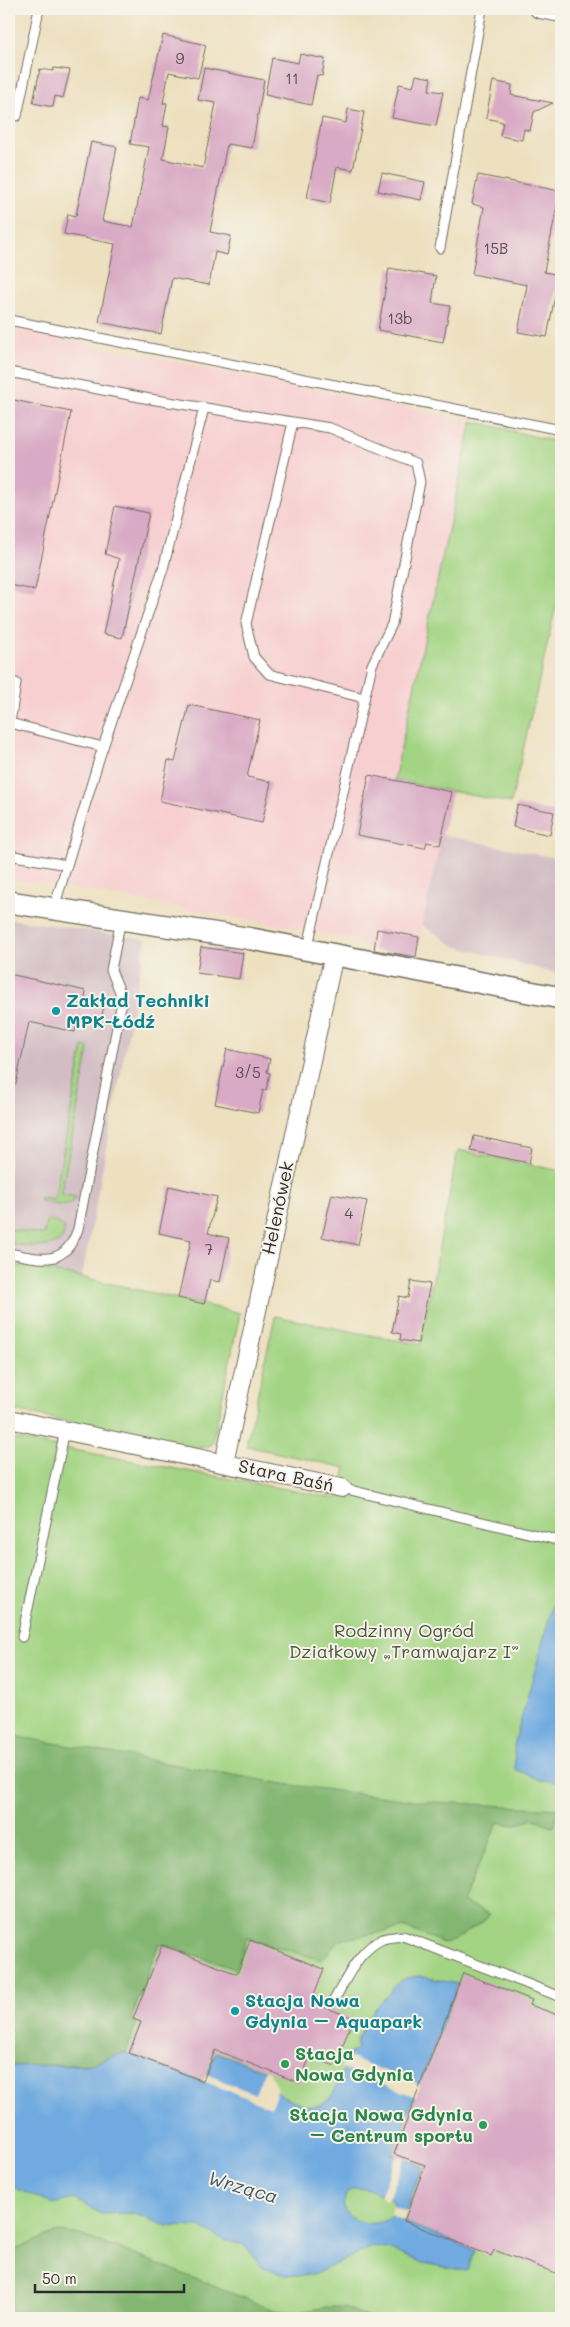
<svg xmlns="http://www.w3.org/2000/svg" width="570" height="2327" font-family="Mali,sans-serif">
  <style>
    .built { fill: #f7cfd0 }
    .industrial { fill: #d2bdc5 }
    .green { fill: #a3d483; stroke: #678057 }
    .forest { fill: #82b671; stroke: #56704e }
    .water { fill: #6faae0; stroke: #4d6a86; fill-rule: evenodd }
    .pier { fill: #ede0bf }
    .building { fill: #d9aac5 }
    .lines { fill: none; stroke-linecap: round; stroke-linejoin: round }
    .service-casing { stroke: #6f6a5f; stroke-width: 11 }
    .minor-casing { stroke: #6f6a5f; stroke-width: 20 }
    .tertiary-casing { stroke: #6f6a5f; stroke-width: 24 }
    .service { stroke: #fff; stroke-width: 9 }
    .minor { stroke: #fff; stroke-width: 18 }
    .tertiary { stroke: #fff; stroke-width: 21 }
    .culture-dot { fill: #0f9aa8; stroke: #f7f3e8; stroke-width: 2 }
    .leisure-dot { fill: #2e9e5b; stroke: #f7f3e8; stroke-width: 2 }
    .labels { text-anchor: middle; stroke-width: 4; stroke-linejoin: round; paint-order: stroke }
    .number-label { font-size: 15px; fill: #564b52 }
    .culture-label { font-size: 18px; font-weight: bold; fill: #0d838f; stroke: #f7f3e8; text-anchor: start }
    .street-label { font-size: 18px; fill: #2b2b2b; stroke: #f7f3e8 }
    .park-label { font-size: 18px; fill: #495541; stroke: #f7f3e8 }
    .leisure-label { font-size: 18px; font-weight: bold; fill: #27864d; stroke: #f7f3e8; text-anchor: start }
    .water-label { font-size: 19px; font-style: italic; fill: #43576a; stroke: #f7f3e8 }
  </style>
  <rect width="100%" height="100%" fill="#f7f3e8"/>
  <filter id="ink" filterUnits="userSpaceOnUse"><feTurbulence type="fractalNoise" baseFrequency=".02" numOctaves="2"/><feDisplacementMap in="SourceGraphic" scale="10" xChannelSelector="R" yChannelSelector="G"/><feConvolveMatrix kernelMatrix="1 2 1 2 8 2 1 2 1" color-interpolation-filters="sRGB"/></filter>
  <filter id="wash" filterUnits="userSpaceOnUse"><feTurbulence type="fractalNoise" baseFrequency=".0096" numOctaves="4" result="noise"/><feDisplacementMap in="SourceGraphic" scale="20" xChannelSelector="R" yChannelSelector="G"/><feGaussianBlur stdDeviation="1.12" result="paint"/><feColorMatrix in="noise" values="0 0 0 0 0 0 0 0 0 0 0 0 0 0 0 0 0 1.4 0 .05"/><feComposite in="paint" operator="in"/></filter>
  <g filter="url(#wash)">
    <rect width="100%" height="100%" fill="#ede0bf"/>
    <path class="built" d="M9,328L472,421L394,780L452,792L416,957L374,950L358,940L60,886L9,879Z"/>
    <path class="industrial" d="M442,835L561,859V956L558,974L455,946L422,925Z
      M9,919L146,939L82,1277L9,1264Z"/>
    <path class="green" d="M472,421L561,443V584L511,803L394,780Z
      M83,1047L89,1048L61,1194L76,1197C69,1211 52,1203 40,1201L39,1198L54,1200Z
      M458,1150L561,1171V2318H9V1438L339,1499L346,1468L246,1446L275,1316L420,1345Z
      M47,1220L58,1222L64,1228C67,1254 23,1246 9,1243V1229L44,1235Z
      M9,1264L82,1277L240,1313L213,1441L209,1446L199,1448L9,1410Z"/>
    <path class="forest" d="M9,1735L284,1784L417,1801L560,1809L554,1827L534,1819L514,1825L498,1822L462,1902L490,1914L484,1921L453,1941L443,1943L406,1928L340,1940L321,1960L247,1938L235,1969L159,1943L131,2019L136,2024L127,2051L97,2064L9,2066Z
      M59,2232L80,2235L128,2252L274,2310L298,2312L327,2307H344L369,2318H9V2249C23,2251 43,2234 59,2232Z"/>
    <path class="water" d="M561,1586V1782L540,1780L515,1769L514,1745L557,1591Z
      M419,1976L458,1984L392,2154L423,2166L402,2221L472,2249L475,2251L467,2271L423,2263L388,2249L372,2247L315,2274L298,2276L285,2275L263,2268L244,2245L224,2240L200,2227L167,2226L133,2213L101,2214L75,2199L52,2204L9,2185V2066C34,2064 59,2067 85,2065C100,2064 112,2054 126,2053L204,2083L216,2052L265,2071C277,2094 276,2094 300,2103C335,2117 337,2079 349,2055C351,2052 354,2051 357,2048V2039L374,2010L399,1982L406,1978ZM358,2188L374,2191L393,2201L395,2209C387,2235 331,2222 346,2197C349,2191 352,2189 358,2188Z"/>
    <path class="pier" d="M346,2056L421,2085L416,2097L341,2068Z
      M265,2069L268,2070L278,2090L282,2092L277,2091L271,2107L203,2081L206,2074L255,2094Z
      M397,2155L405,2158L388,2201L380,2196Z
      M392,2206L407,2212L403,2221L390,2215Z"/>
    <g id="blocks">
      <path class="building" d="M163,35L206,45L198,78L169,72L163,103H167L163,126L169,127L163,159L203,168L216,103L198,100L204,68L264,80L252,148L227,144L210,232L231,236L227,255L215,252L209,285L172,278L161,334L99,322L115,244L64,234L68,214L76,216L91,142L117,147L102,221L133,227L149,147L130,144L138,98L148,100Z
        M300,54L325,59L322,76L317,75L311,105L265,95L272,58L298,63Z
        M54,68L70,70L63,98L55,96L53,107L33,103L40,69L53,71Z
        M416,75L431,78L429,90L443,92L436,126L392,118L399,84L413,87Z
        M493,81L512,85L511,95L553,103L534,112L530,131L524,129L522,140L500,136L503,122L486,118Z
        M348,109L364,112L353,170L337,167L330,203L307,198L322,118L346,123Z
        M382,173L425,182L421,200L378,191Z
        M478,175L560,191L544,272L559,275L547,337L518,332L527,285L472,274L484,207L472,204Z
        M389,268L436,276L432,303L450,306L443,342L378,330Z
        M9,399L71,412L35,590L9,585Z
        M115,506L149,513L122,638L103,634L119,559L105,554Z
        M189,705L260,720L247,777L271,782L262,823L160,801L168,760L175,762Z
        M369,775L452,792L440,845L427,842L425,848L357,835Z
        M517,805L554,812L550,835L513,827Z
        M377,929L419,937L416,957L374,950Z
        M201,947L243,953L239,979L197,973Z
        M9,974L86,991L85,998L105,1002L100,1024L77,1019L75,1032L29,1022L16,1084L9,1083Z
        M227,1049L270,1059L267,1072L270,1073L266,1090H263L258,1113L215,1104Z
        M474,1136L532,1148L529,1163L471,1151Z
        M169,1186L217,1197L208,1233L229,1238L220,1282L210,1280L204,1304L178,1298L191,1240L159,1233Z
        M332,1194L367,1201L358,1245L322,1237Z
        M411,1281L430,1284L418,1343L400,1340L401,1334L392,1332L399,1296L408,1298Z
        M250,1940L324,1969L311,2002L353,2018L335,2066L310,2056L300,2083L215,2050L203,2081L129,2053L141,2022L133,2019L162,1945L237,1974Z
        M463,1973L532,2000L530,2005L561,2016V2275L494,2250L491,2256L404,2221L425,2165L394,2154Z"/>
    </g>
  </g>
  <g filter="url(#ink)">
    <use href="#blocks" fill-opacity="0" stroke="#6f6a5f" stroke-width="1"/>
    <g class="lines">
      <g class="service-casing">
        <path id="service" d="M17,116L39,9
          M440,248L482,9
          M9,320L561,430
          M9,372L150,399L330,428L416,463L420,482L392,624L372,665L310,937
          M293,422L246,624L254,657L269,674L364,698
          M9,681L16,683L10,723L103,747
          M9,855L67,865
          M54,908L100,756L163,569L204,408
          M9,1253C42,1259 64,1268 78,1229L121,1006L120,992L111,970L121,919
          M342,1488L561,1541
          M22,1637L65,1430
          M334,2000C347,1978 359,1949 383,1939C389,1937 397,1937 403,1936L561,1997"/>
      </g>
      <g class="minor-casing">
        <path id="minor" d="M539,9L561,13
          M9,1419L342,1488
          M224,1463L334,954"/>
      </g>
      <g class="tertiary-casing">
        <path id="tertiary" d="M9,902L252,939L561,998"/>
      </g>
      <use href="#service" class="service"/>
      <use href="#minor" class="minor"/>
      <use href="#tertiary" class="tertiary"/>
    </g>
  </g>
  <g class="culture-dot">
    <circle cx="56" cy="1011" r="5"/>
    <circle cx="235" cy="2011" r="5"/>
  </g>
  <g class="leisure-dot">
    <circle cx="285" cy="2064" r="5"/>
    <circle cx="483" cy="2125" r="5"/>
  </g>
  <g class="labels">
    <g class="number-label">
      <text x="180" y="64">9</text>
      <text x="292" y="84">11</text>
      <text x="496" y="254">15B</text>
      <text x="400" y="324">13b</text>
      <text x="248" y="1078">3/5</text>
      <text x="349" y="1219">4</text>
      <text x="209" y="1255">7</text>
    </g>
    <g class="culture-label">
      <text x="66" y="1007">Zakład Techniki<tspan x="66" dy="21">MPK-Łódź</tspan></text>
      <text x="245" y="2007">Stacja Nowa<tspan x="245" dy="21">Gdynia – Aquapark</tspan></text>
    </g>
    <g class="street-label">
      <text transform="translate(278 1208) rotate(-78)" y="6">Helenówek</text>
      <text transform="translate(286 1476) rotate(12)" y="6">Stara Baśń</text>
    </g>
    <g class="park-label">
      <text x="404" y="1637">Rodzinny Ogród<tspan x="404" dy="21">Działkowy „Tramwajarz I”</tspan></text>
    </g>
    <g class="leisure-label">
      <text x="295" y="2060">Stacja<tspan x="295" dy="21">Nowa Gdynia</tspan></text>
      <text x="473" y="2121" text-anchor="end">Stacja Nowa Gdynia<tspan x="473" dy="21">– Centrum sportu</tspan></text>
    </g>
    <g class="water-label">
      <text transform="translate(243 2187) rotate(16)" y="7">Wrząca</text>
    </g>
  </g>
  <rect width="570" height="2327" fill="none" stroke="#f7f3e8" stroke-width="30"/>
  <path d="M35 2284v8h149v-8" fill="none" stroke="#2b2b2b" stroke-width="2.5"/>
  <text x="42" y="2284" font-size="15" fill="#2b2b2b" stroke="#f7f3e8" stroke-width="4" paint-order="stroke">50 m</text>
</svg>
